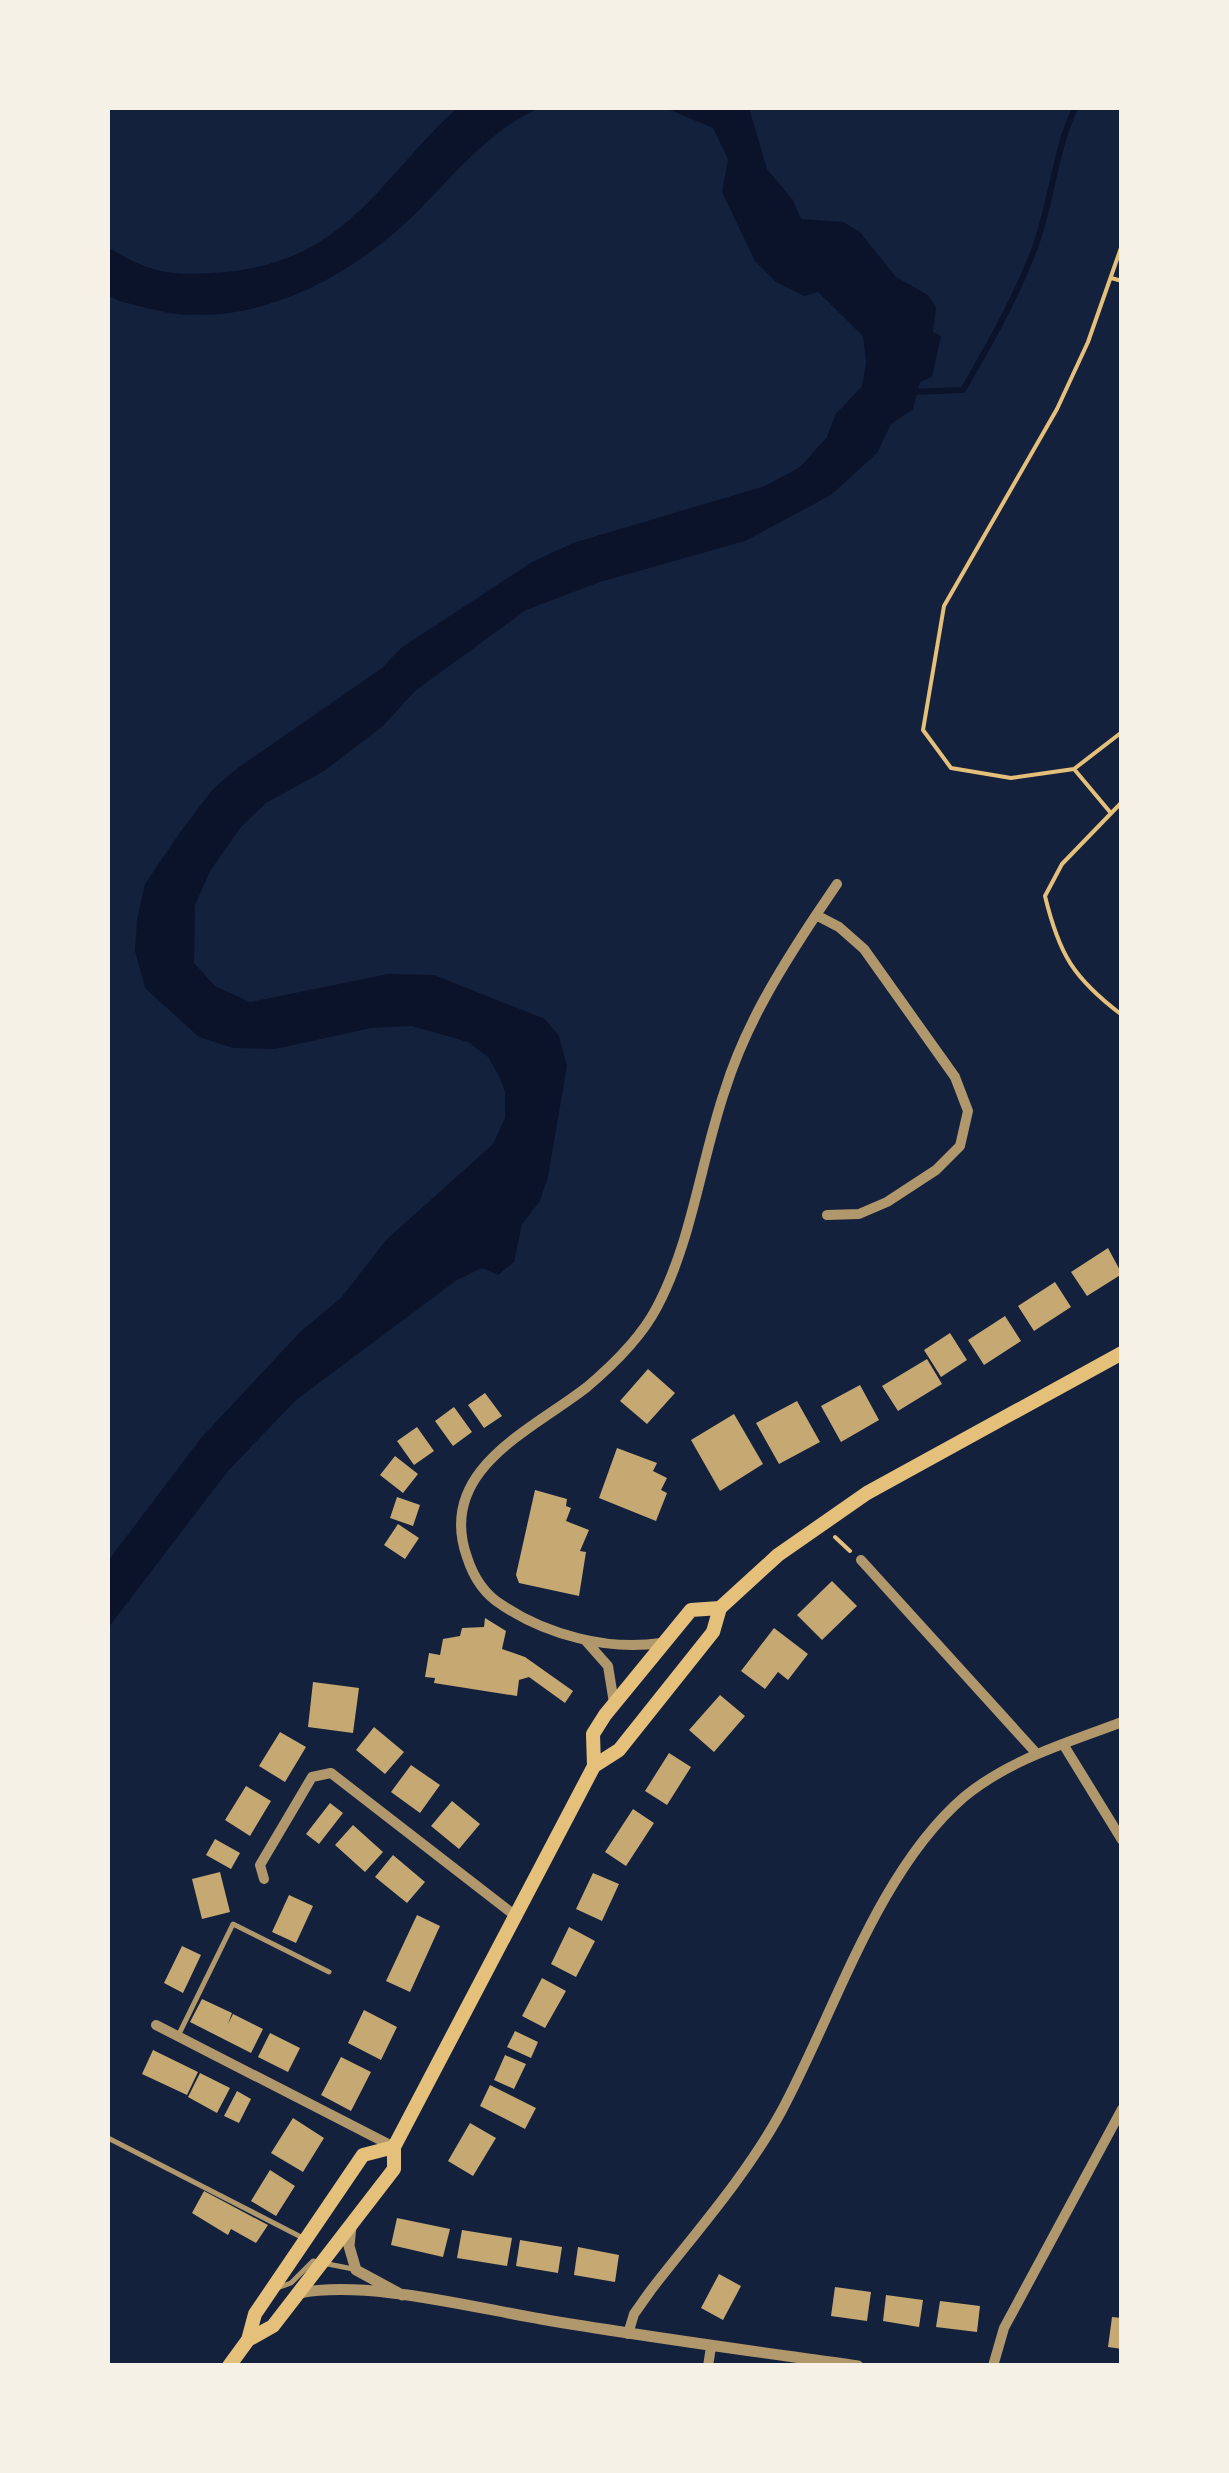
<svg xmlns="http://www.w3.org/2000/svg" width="1229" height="2473" font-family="Cabin,sans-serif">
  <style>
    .water { fill: #0b132b }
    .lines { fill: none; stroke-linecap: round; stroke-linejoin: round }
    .stream { stroke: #0b132b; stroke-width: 6 }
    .building { fill: #c6a872 }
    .path { stroke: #e5c07b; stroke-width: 4 }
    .service { stroke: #b1986c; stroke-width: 5 }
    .minor { stroke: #b1986c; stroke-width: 10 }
    .tertiary { stroke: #b1986c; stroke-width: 11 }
    .secondary { stroke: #e5c07b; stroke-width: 14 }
  </style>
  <rect width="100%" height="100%" fill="#14213d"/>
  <path class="water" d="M457,108H539C491,130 460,168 423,206C365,266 280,317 194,315C169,315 143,307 119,301L108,295V247C152,275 174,276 225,272C347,260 376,183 457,108Z
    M665,108H749L767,169L793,200L801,219L843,222L860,232L896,277L928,295L936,307L933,332L941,336L932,377L920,382L913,409L891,424L877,453L831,495L745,541L600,582L526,610L415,691L383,726L324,771L266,803L241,827L210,871L195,905L194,963L215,986L250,1002L388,974L434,975L545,1019L559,1036L567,1066L548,1177L540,1201L522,1224L514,1262L498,1275L482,1268L457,1280L296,1400L228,1471L108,1628V1561L201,1438L301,1331L341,1298L386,1240L493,1144L505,1118V1092L499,1076L488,1057L468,1042L412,1026L371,1028L275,1049L233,1048L199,1037L145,988L135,951L137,919L145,884L181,831L213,789L235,770L382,668L401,648L532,562L573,543L765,486L800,467L827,437L835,415L862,386L866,362L863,336L818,292L804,296L776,282L755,261L722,192L728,159L713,128Z"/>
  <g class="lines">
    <path class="stream" d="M910,392L963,390C989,345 1015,300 1034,250C1052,203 1054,153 1075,108"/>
  </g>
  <path class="building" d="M1108,1248L1122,1274L1087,1296L1071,1272Z
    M1055,1282L1071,1307L1034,1331L1018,1306Z
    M1005,1316L1021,1341L984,1365L968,1340Z
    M950,1333L967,1360L941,1377L924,1350Z
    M927,1359L942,1384L898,1411L882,1386Z
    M648,1369L675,1393L647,1424L620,1401Z
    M860,1385L879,1420L841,1442L821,1406Z
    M485,1393L502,1416L484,1428L468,1405Z
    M797,1401L820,1442L779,1464L756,1423Z
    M454,1407L472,1432L453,1446L435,1421Z
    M734,1414L763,1464L720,1491L691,1440Z
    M417,1427L434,1451L414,1465L397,1441Z
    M617,1448L657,1463L653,1471L667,1478L661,1490L667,1493L656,1521L599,1498Z
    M395,1456L418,1474L403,1493L380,1475Z
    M535,1490L567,1499L566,1506L571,1508L566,1521L589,1530L580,1551L586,1552L579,1596L519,1583L516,1575Z
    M397,1497L420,1505L413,1526L390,1518Z
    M398,1524L419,1538L405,1559L384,1545Z
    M832,1581L857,1606L822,1640L797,1615Z
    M485,1618L506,1631L502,1649L525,1657L573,1691L565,1703L529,1677L519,1680L517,1696L434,1683L435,1678L425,1677L429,1653L440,1655L443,1639L460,1636L462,1628L484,1627Z
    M774,1628L808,1654L788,1680L778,1672L765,1689L741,1671Z
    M313,1682L359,1688L353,1733L308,1727Z
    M720,1695L745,1716L714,1752L689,1730Z
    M374,1727L404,1752L385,1774L356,1750Z
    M280,1732L306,1747L285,1782L259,1766Z
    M669,1753L691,1767L667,1805L645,1791Z
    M411,1765L440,1785L420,1813L391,1792Z
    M246,1786L271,1801L250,1836L225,1820Z
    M452,1801L480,1824L459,1849L431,1826Z
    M330,1803L343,1813L319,1844L306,1834Z
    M633,1809L654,1823L626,1866L605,1852Z
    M353,1825L383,1852L365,1872L335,1845Z
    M215,1839L240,1853L231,1869L206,1855Z
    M393,1855L425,1882L407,1903L375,1877Z
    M220,1872L230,1912L202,1919L192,1879Z
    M593,1873L619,1884L602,1921L576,1909Z
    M289,1895L313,1906L296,1943L272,1932Z
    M417,1915L440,1926L410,1992L386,1981Z
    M569,1927L595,1941L576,1977L551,1964Z
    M182,1946L201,1955L183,1993L164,1983Z
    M542,1978L566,1991L545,2028L522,2016Z
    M202,1999L232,2013L228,2024L233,2014L263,2029L251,2053L190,2022Z
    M364,2010L397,2027L381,2060L348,2043Z
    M515,2031L538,2042L531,2058L507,2047Z
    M270,2033L300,2048L288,2072L258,2057Z
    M153,2050L198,2072L187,2095L142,2074Z
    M505,2055L526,2064L514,2089L494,2080Z
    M341,2057L371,2072L351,2111L321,2095Z
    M200,2073L230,2088L217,2113L188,2097Z
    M490,2085L536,2108L525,2129L480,2106Z
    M237,2091L251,2099L239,2123L224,2116Z
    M293,2118L324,2138L303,2172L271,2153Z
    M470,2123L496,2138L473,2176L448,2161Z
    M270,2170L295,2186L276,2216L251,2201Z
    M204,2191L268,2225L256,2243L231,2229L228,2235L192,2213Z
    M397,2218L450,2229L443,2257L391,2245Z
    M462,2230L512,2238L507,2266L457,2258Z
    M520,2240L562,2247L558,2273L516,2266Z
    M578,2247L619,2255L615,2282L574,2275Z
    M719,2274L741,2286L723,2320L701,2308Z
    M835,2287L871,2292L867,2321L831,2316Z
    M886,2295L923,2300L919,2327L883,2321Z
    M940,2301L980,2306L977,2332L936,2327Z
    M1112,2317L1122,2318V2349L1108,2347Z"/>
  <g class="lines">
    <path class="path" d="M1111,278L1122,281
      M1074,769L1122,732
      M1122,802L1062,864L1045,896C1059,954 1073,978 1122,1015
      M1110,812L1074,769L1011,778L951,768L923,730L944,606L1057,409L1088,342L1122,245
      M835,1537L850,1551"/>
    <path class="service" d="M178,2036L233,1924L329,1972
      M108,2138L305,2239
      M277,2288L291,2283L313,2261L353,2269"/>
    <path class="minor" d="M816,915L837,884
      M861,1560L1037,1754
      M585,1640L608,1666L614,1703
      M661,1643C608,1651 547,1635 502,1605C484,1594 473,1576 467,1557C436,1470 532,1430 587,1387C613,1365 641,1338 657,1307C692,1241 701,1160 725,1090C745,1026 779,971 816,915L839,927L864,949L955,1077L968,1111L960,1146L936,1170L887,1202L859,1214L827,1215
      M1063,1744L1122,1840
      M264,1879L260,1865L312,1777L331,1773L517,1917
      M156,2025L394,2147
      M628,2334L634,2314L651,2290C696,2232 746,2176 781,2112C835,2012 877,1872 964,1797C1010,1759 1067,1743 1122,1722
      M708,2366L711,2347
      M993,2366L1004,2328L1122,2109"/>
    <path class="tertiary" d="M351,2226L349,2246L356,2270L402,2295
      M299,2293C368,2280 470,2307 541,2319C646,2337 752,2351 858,2366"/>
    <path class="secondary" d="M594,1766L593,1734L605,1715L691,1610L720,1608
      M248,2340L255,2314L363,2155L394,2147
      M229,2366L248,2340L273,2326L394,2169V2147L594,1766L619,1750L713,1632L720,1608L778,1555L867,1493L1122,1353"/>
  </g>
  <rect width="1229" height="2473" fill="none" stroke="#f6f1e7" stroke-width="220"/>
</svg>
